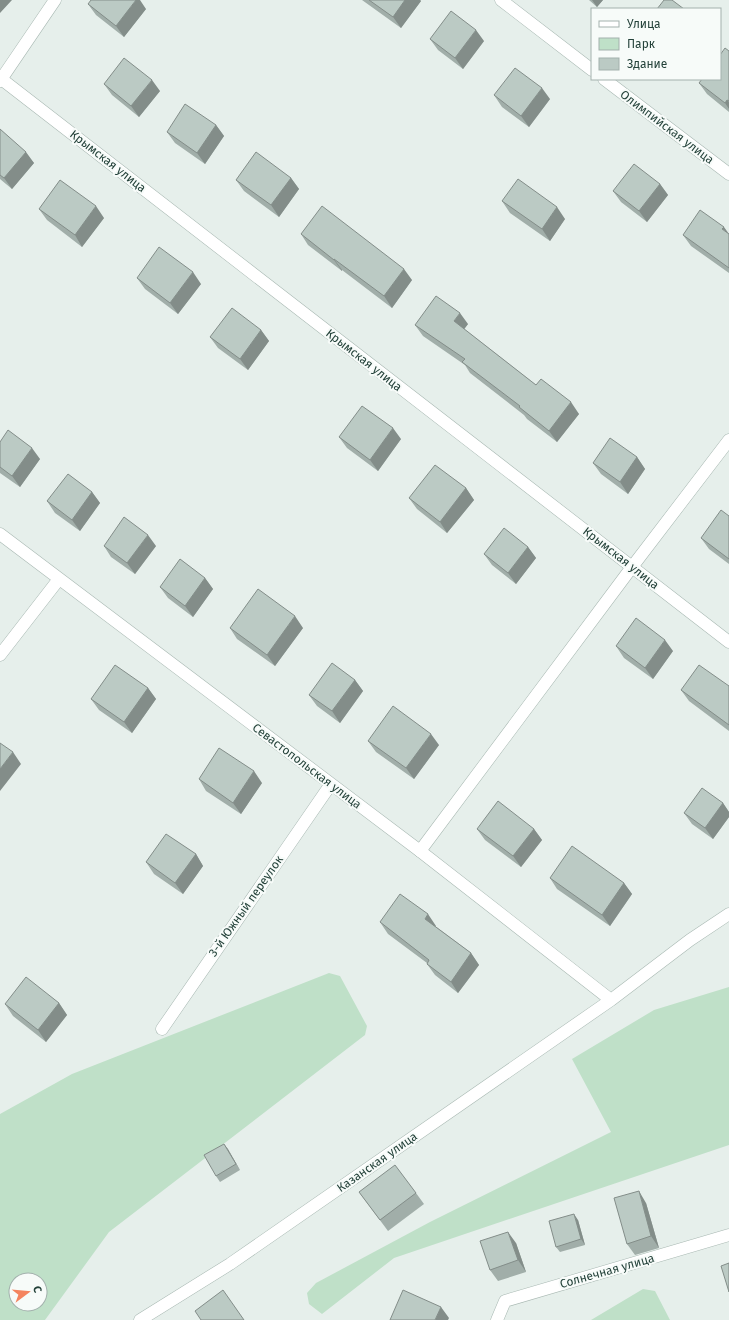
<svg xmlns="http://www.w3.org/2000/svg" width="729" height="1320" font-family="'Fira Sans',sans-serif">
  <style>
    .green { fill: #bfe0c8; fill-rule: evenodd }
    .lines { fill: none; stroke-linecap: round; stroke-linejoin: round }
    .lane-casing { stroke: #a8b8b2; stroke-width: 13 }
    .street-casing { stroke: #a8b8b2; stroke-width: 13 }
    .lane { stroke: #fff; stroke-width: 12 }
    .street { stroke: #fff; stroke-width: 12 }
    .wall { fill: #a1aea9 }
    .shaded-wall { fill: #838d89 }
    .building { fill: #bbcac4; stroke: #838d89 }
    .labels { text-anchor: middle; stroke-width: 4; stroke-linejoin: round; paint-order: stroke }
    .street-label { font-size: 12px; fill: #24423a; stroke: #f7fbf9 }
  </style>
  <rect width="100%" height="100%" fill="#e6efeb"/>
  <path class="green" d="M329,973L340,976L367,1026L365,1035L109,1232L45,1320H0V1114L72,1074ZM16,1280H40V1304H16Z
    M729,987V1145L394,1258L322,1314L309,1304L307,1293L316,1283L430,1222L611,1132L572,1059L654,1010Z
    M643,1289L655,1291L670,1320H591Z"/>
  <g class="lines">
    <g class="lane-casing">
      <path id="lane" d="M0,81L55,0
        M420,851L632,567L729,440"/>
    </g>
    <g class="street-casing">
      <path id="street" d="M501,0L592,70
        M0,78L729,642
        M604,79L729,174
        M0,534L420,851L611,1000
        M0,655L59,579
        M162,1029L331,784
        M140,1320L230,1264L611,1000L690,940L729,914
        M497,1320L505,1301L729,1235"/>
    </g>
    <use href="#lane" class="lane"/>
    <use href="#street" class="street"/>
  </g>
  <path class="wall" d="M362,0H420L421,1L401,28Z
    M589,0H603L597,7Z
    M88,4L146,9L124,37L96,15Z
    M430,39L484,41L463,69L438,50Z
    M729,51V112L707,94L699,83Z
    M104,84L160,91L139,117L112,95Z
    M494,95L550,99L529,127L502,107Z
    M216,125L224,136L205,164L175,143L167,132Z
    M0,129L34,163L12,189L0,179Z
    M291,178L299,189L279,217L244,191L236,180Z
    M660,184L668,195L647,222L621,202L613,191Z
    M502,201L565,219L550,241L510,213Z
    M39,209L104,218L82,247L47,220Z
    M301,234L412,280L392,308L342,270V271L308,245Z
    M729,234V273L691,246L683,235Z
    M137,278L201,284L178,314L145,289Z
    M468,324L464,329L536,385L579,414L557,442L527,419L524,415L470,373L465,365L423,336L415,325Z
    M261,330L269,341L248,370L218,348L210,337Z
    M339,437L401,439L378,471L347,448Z
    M0,442L40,459L20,487L0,473Z
    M637,457L645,469L628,494L601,474L593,463Z
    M466,488L474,500L447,533L417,509L409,498Z
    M92,492L100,503L80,531L55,513L47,501Z
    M729,516V564L709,549L701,538Z
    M104,546H156L135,574L111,557Z
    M528,547L536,558L516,584L492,565L484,554Z
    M205,578L213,589L193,617L168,598L160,587Z
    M230,628H303L275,666L237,639Z
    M616,646L673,651L653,679L624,658Z
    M355,680L363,691L340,723L317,706L309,695Z
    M729,686V731L689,701L681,690Z
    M148,688L156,699L132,733L99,710L91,699Z
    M368,741L439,745L414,779L376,752Z
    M199,779L262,783L241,814L206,791Z
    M723,803L729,812V817L713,839L692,824L684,813Z
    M477,829H534L542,840L521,867L485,840Z
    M196,854L203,866L183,894L154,874L146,862Z
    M550,878L624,883L632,894L610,926L557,889Z
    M380,922L436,926H435L471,953L479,965L458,993L435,975L427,964V963L388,934Z
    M59,1003L67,1015L46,1042L13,1016L5,1004Z
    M224,1144L240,1170L220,1182L216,1176Z
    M359,1192L416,1193L424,1204L388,1231Z
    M646,1203L659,1248L635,1255L627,1244Z
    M578,1220L585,1245L560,1252L556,1247Z
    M516,1243L526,1272L498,1281L490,1270Z"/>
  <path class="shaded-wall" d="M0,0H12L0,13Z
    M136,0H140L146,9L124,37L116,26Z
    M405,0H420L421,1L401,28L393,17Z
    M592,0H603L597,7Z
    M476,30L484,41L463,69L455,58Z
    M152,80L160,91L139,117L131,106Z
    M542,88L550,99L529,127L521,116Z
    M727,100L729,102V109L725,103Z
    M216,125L224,136L205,164L197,153Z
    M26,152L34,163L12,189L4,178Z
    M291,178L299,189L279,217L271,205Z
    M660,184L668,195L647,222L639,211Z
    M96,206L104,218L82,247L75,235Z
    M557,207L565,219L550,241L542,229Z
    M724,227L729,234L722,229Z
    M334,259L342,270V271L334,260Z
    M404,269L412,280L392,308L384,296Z
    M193,272L201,284L178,314L170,303Z
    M460,313L468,324L462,332L454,321Z
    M261,330L269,341L248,370L240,359Z
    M571,402L579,414L557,442L549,431Z
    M393,428L401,439L378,471L370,460Z
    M32,448L40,459L20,487L12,476Z
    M637,457L645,469L628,494L620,482Z
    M466,488L474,500L447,533L440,522Z
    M92,492L100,503L80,531L72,520Z
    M148,535L156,546L135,574L127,563Z
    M528,547L536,558L516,584L508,573Z
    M205,578L213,589L193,617L185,606Z
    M295,616L303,628L275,666L267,655Z
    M665,640L673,651L653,679L645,668Z
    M355,680L363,691L340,723L332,711Z
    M148,688L156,699L132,733L124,722Z
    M431,734L439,745L414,779L406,768Z
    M13,752L21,764L0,791V769Z
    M254,771L262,783L241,814L233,803Z
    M723,803L729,812V817L713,839L705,828Z
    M534,829L542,840L521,867L513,856Z
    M196,854L203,866L183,894L175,883Z
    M624,883L632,894L610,926L602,915Z
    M428,914L436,926L433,930L425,919Z
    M471,953L479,965L458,993L451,982Z
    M59,1003L67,1015L46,1042L38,1030Z
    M224,1144L228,1149L240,1170L236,1164Z
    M639,1191L646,1203L659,1248L651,1236Z
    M574,1214L578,1220L585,1245L581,1239Z
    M508,1232L516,1243L526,1272L518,1260Z
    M441,1307L449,1318L448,1320H435Z"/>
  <path class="building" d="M91,0H136L116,26L88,4Z
    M369,0H405L393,17Z
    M664,0H672L684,9H657Z
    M451,11L476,30L455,58L430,39Z
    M725,48L729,51V101L727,100L725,103L699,83L702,79H720V55Z
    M124,58L152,80L131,106L104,84Z
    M515,68L542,88L521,116L494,95Z
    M185,104L216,125L197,153L167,132Z
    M0,129L26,152L4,178L0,175Z
    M256,152L291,178L271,205L236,180Z
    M634,164L660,184L639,211L613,191Z
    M518,179L557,207L542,229L502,201Z
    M60,180L96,206L75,235L39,209Z
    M322,206L404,269L384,296L334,259V260L301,234Z
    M700,210L724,227L722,229L729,234V268L683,235Z
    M159,247L193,272L170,303L137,278Z
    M436,296L460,313L454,321L536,385L541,379L571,402L549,431L519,407L520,406L462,362L465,359L415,325Z
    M232,308L261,330L240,359L210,337Z
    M362,406L393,428L370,460L339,437Z
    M8,430L32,448L12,476L0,467V442Z
    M610,438L637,457L620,482L593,463Z
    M435,465L466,488L440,522L409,498Z
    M68,474L92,492L72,520L47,501Z
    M721,510L729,516V559L701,538Z
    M124,517L148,535L127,563L104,546Z
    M504,528L528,547L508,573L484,554Z
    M180,559L205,578L185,606L160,587Z
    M258,589L295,616L267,655L230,628Z
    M636,618L665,640L645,668L616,646Z
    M332,663L355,680L332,711L309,695Z
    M115,665L148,688L124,722L91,699Z
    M699,665L729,686V725L681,690Z
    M393,706L431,734L406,768L368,741Z
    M0,743L13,752L0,769Z
    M219,748L254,771L233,803L199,779Z
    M702,788L723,803L705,828L684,813Z
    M498,801L534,829L513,856L477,829Z
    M166,834L196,854L175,883L146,862Z
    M572,846L624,883L602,915L550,878Z
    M400,894L428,914L425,919L471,953L451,982L427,964L429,960L380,922Z
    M26,977L59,1003L38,1030L5,1004Z
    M224,1144L236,1164L216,1176L204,1155Z
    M395,1165L416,1193L380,1220L359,1192Z
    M639,1191L651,1236L627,1244L614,1198Z
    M574,1214L581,1239L556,1247L549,1221Z
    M508,1232L518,1260L490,1270L480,1241Z
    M729,1263V1292L721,1266Z
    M223,1290L244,1320H201L195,1311Z
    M403,1290L441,1307L435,1320H390Z"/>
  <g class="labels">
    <g class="street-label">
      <text transform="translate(667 127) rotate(37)" y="4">Олимпийская улица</text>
      <text transform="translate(108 161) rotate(38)" y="4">Крымская улица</text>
      <text transform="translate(364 360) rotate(38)" y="4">Крымская улица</text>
      <text transform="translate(621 558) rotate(38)" y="4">Крымская улица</text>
      <text transform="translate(307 766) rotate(37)" y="4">Севастопольская улица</text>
      <text transform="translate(246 906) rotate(-55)" y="4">3-й Южный переулок</text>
      <text transform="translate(377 1162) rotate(-35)" y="4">Казанская улица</text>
      <text transform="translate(607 1271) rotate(-16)" y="4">Солнечная улица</text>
    </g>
  </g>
  <rect x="591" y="8" width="130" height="72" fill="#f7fbf9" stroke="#a3b1ad"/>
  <rect x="599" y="21" width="20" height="6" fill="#ffffff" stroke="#a3b1ad"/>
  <text x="627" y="28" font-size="12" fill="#24423a">Улица</text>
  <rect x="599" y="38" width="20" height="12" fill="#bfe0c8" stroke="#a3b1ad"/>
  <text x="627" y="48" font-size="12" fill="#24423a">Парк</text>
  <rect x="599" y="58" width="20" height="12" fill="#bbcac4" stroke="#a3b1ad"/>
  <text x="627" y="68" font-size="12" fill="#24423a">Здание</text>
  <g transform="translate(28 1292) rotate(74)"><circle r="19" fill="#f7fbf9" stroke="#a3b1ad"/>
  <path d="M0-3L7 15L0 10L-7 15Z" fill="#f4845f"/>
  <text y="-6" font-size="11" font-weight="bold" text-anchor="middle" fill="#24423a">С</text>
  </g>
</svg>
